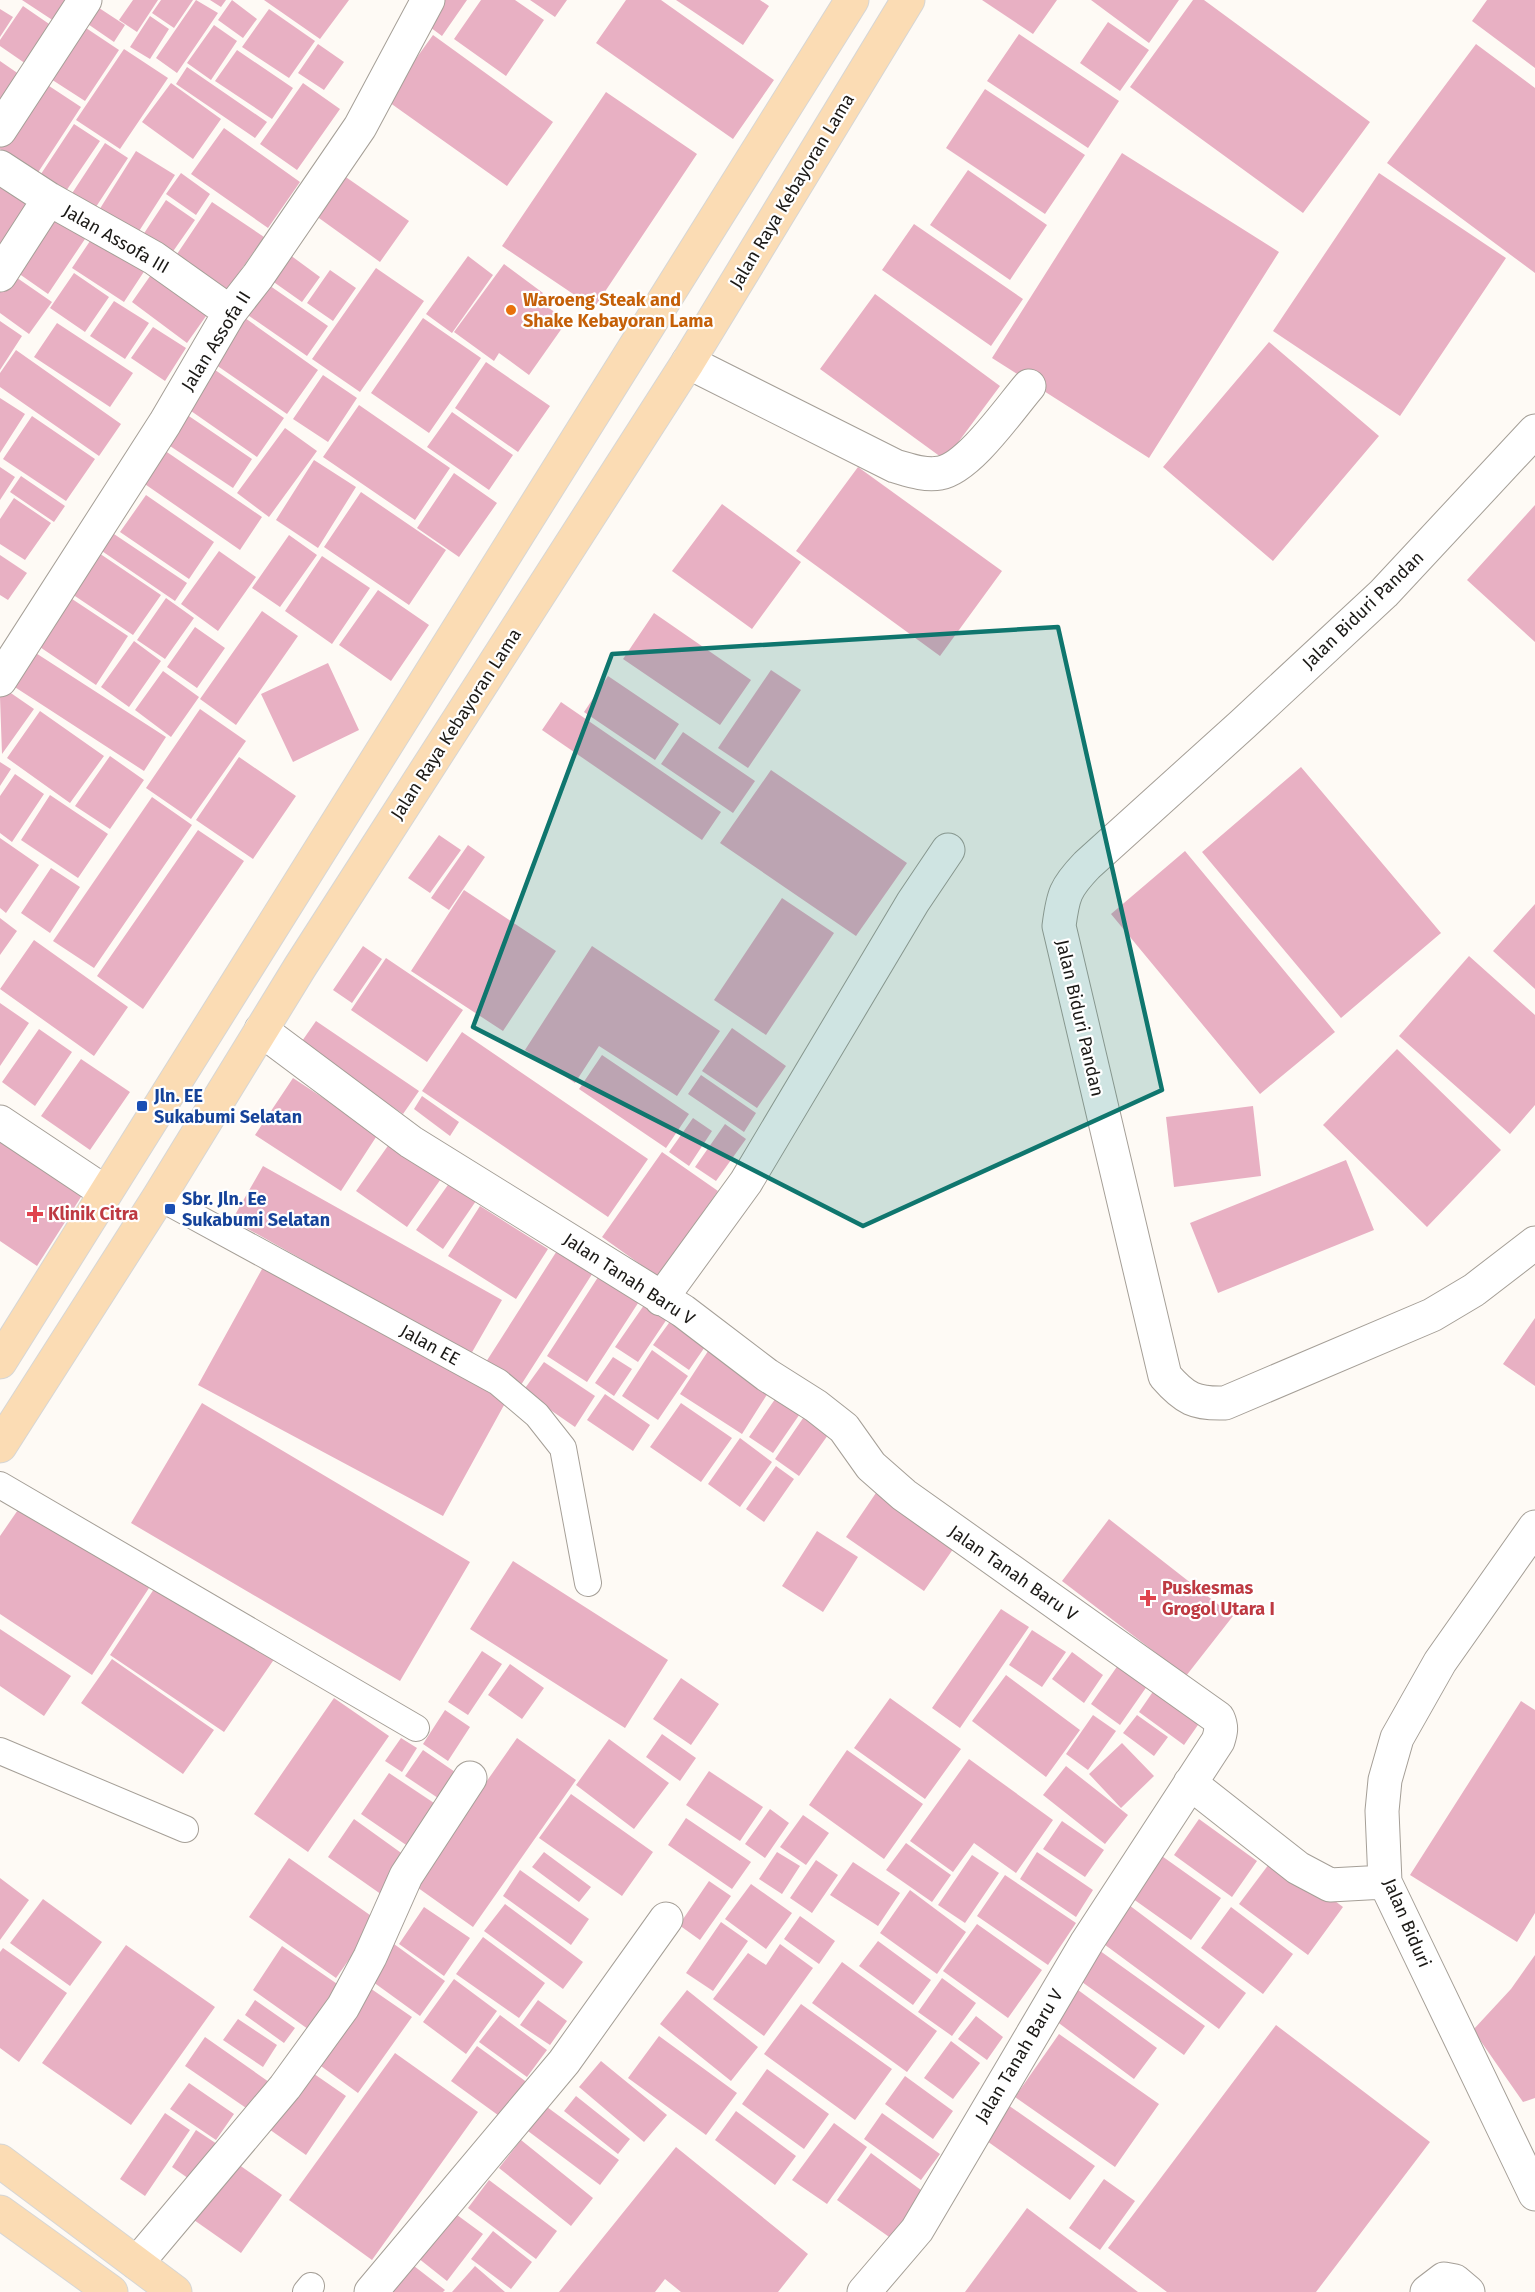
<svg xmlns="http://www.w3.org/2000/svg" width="1535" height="2292" font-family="'Fira Sans',sans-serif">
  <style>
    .building { fill: #e8b0c3 }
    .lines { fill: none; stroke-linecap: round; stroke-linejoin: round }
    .lane-casing { stroke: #a59f97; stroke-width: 28 }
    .street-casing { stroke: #a59f97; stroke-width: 35 }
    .primary-casing { stroke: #d6d6d5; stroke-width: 35 }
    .lane { stroke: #fff; stroke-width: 26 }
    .street { stroke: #fff; stroke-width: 33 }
    .primary { stroke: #fbdcb4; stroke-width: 33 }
    .marked { fill: #0f766e; fill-opacity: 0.2; stroke: #0f766e; stroke-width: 4.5; stroke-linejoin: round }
    .food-dot { fill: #e8710a; stroke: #fff; stroke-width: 2 }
    .transit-dot { fill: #1a4fb4; stroke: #fff; stroke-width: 2 }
    .health-dot { fill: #e0444e; stroke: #fff; stroke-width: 2 }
    .labels { text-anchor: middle; stroke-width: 4.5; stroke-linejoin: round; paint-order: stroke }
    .street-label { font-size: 18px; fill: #1b1916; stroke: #fff }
    .food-label { font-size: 18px; font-weight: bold; fill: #c56008; stroke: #fff; text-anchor: start }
    .transit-label { font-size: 18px; font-weight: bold; fill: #164399; stroke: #fff; text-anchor: start }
    .health-label { font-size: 18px; font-weight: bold; fill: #be3a42; stroke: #fff; text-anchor: start }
  </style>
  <rect width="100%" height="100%" fill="#fefaf5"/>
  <path class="building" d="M22,0H77L60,25Z
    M133,0H158L137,32L119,20Z
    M161,0H193L174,28L152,13Z
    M196,0L218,13L177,73L156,58Z
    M210,0H226L221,7Z
    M232,0L257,19L243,38L218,20Z
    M264,0H349L320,39Z
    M432,0H467L442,36L419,19Z
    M481,0H515L544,20L506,76L454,39Z
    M530,0H567L555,17Z
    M626,0H661L774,80L733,139L596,43Z
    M676,0H760L769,6L743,45Z
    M982,0H1057L1033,34Z
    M1091,0H1179L1149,43Z
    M1193,0H1204L1370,122L1303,213L1130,87Z
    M1487,0H1535V68L1472,21Z
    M93,4L125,25L114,42L82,20Z
    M23,6L55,28L29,66L0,46V40Z
    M0,9L13,17L0,37Z
    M269,9L315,41L289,78L242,47Z
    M150,16L169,29L150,59L130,47Z
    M74,20L119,50L85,101L40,72Z
    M1108,22L1149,50L1120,91L1080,63Z
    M214,25L237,41L211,80L187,63Z
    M1019,34L1119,101L1088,148L987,81Z
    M433,35L553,122L507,186L386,100Z
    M318,44L344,62L324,90L298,73Z
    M1476,44L1535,88V273L1387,163Z
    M124,49L168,78L120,149L76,120Z
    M237,50L293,88L272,119L215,81Z
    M0,61L29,81L0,108Z
    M187,67L267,122L255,138L176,84Z
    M40,80L81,107L37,174L0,149V140Z
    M171,83L221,119L193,159L142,122Z
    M303,83L340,109L297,170L260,144Z
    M985,89L1085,155L1045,214L946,148Z
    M606,92L697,154L594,308L502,246Z
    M74,124L100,141L64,194L39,177Z
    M224,128L300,182L268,228L191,174Z
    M105,143L128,158L92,213L69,198Z
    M136,151L175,175L134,239L96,215Z
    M1122,153L1279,252L1149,458L992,358Z
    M968,170L1047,225L1010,280L930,225Z
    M181,173L210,194L196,215L166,194Z
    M340,173L409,221L380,262L312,213Z
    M1379,173L1506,258L1400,416L1273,331Z
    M0,179L39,206L0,266Z
    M166,200L195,220L167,260L139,241Z
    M212,202L264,237L224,294L173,260Z
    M45,212L85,239L48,294L8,266Z
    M914,224L1023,299L991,346L882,270Z
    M96,232L147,267L124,302L72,268Z
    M286,252L320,277L302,302L268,278Z
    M468,256L493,275L452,333L426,314Z
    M504,264L543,293L538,300L567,321L529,375L499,353L494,361L454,332Z
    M376,268L424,301L360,392L312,359Z
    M155,269L211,309L187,343L132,302Z
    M330,270L356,288L333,321L307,303Z
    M10,273L52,302L29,334L0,313V288Z
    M74,273L109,297L85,332L50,308Z
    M263,281L328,326L307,356L242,311Z
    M875,294L1000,386L945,460L820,369Z
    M114,301L149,323L125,359L90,336Z
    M238,313L318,370L287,414L206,358Z
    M423,318L481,358L429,433L371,393Z
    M0,321L22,336L0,370Z
    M57,323L133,373L110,407L34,357Z
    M153,327L186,348L165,381L131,358Z
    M1269,342L1379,436L1273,561L1163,467Z
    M16,350L121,424L99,456L0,387V373Z
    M486,362L550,406L518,452L455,408Z
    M208,365L284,418L257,457L181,404Z
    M323,375L357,398L328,442L293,419Z
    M0,398L25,414L0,453Z
    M359,405L450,468L415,520L323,457Z
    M183,412L252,459L233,488L164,442Z
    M452,412L513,455L489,490L427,447Z
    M32,416L95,459L66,501L3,459Z
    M285,428L317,451L269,517L237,493Z
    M161,448L262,517L240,550L139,480Z
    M314,460L356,487L318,548L276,520Z
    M0,467L15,477L0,500Z
    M858,467L1002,571L940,656L796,551Z
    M454,473L497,503L459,557L417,528Z
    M21,476L65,506L54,522L10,492Z
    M361,492L446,550L409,605L324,547Z
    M146,495L214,542L189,579L120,532Z
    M14,498L51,523L25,560L0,544V519Z
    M722,504L801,562L752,629L672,571Z
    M1535,505V642L1467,580Z
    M108,530L187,583L175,601L96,547Z
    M289,535L317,555L280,607L252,588Z
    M93,549L161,595L133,635L66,590Z
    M219,551L256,577L218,631L181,604Z
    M0,555L27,573L8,600L0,595Z
    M322,556L370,588L332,644L285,611Z
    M378,590L429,625L391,681L339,645Z
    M63,593L128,636L96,685L31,641Z
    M166,598L194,618L165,659L137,640Z
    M262,611L298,636L236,725L200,699Z
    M654,613L751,680L720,725L623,659Z
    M195,627L225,648L197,688L167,667Z
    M134,641L161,661L129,707L101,687Z
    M28,648L166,737L144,771L7,682Z
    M328,663L359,730L293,762L261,694Z
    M771,670L801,690L748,768L718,748Z
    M163,671L199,697L171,737L135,710Z
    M608,676L679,724L655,760L584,712Z
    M5,689L34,709L2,754L0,697Z
    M561,702L721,812L702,840L542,730Z
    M200,709L246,741L191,819L146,788Z
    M40,711L104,756L70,803L7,758Z
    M683,732L755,781L733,813L661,764Z
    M110,756L144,780L110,829L75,806Z
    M239,757L296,796L253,859L196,820Z
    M0,762L11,769L0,786Z
    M1301,767L1441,933L1341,1018L1202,852Z
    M771,770L907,863L856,936L720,843Z
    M15,774L44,794L12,842L0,833V796Z
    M50,795L108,834L78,878L21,840Z
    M152,797L192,825L94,968L53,941Z
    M198,830L244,861L143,1009L97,976Z
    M439,835L461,850L430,893L408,878Z
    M0,838L39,865L6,913L0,908Z
    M468,845L485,857L449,910L431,898Z
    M1185,851L1335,1032L1260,1094L1111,914Z
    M51,868L80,887L50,933L21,913Z
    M464,890L556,951L503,1031L411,971Z
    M782,898L834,933L766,1035L714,1000Z
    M1535,904V989L1493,951Z
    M0,918L17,931L0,955Z
    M34,940L128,1007L94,1056L0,989Z
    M363,946L382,959L352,1003L333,990Z
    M592,946L720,1031L677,1096L599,1046L575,1083L525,1050Z
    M1469,956L1535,1015V1105L1510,1134L1399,1036Z
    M386,958L463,1010L427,1062L351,1010Z
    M0,1003L29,1023L0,1066Z
    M316,1021L419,1091L403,1114L300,1044Z
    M732,1028L786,1066L757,1108L702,1071Z
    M39,1029L72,1052L35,1106L2,1082Z
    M462,1032L648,1159L608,1217L422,1091Z
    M1397,1049L1501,1150L1427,1227L1323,1125Z
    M602,1055L689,1114L666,1148L579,1089Z
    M81,1059L130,1092L90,1150L41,1116Z
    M701,1075L756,1113L744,1132L688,1094Z
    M293,1078L378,1134L341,1191L255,1135Z
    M422,1096L459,1122L450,1136L414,1109Z
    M1253,1106L1261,1176L1174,1187L1166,1117Z
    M693,1118L712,1131L689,1166L669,1152Z
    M725,1124L746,1139L716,1181L695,1167Z
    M0,1129L88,1186L37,1266L0,1241Z
    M392,1140L443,1176L407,1227L356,1191Z
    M662,1152L718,1191L658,1277L602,1237Z
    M1346,1160L1374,1230L1218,1293L1190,1223Z
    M263,1166L502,1300L471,1354L232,1220Z
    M450,1182L476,1201L443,1249L416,1230Z
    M480,1206L548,1249L516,1299L448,1256Z
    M560,1246L596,1268L521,1385L486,1362Z
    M267,1260L509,1396L443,1516L198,1385Z
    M602,1271L642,1297L587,1382L547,1356Z
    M651,1295L673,1310L638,1362L615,1347Z
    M674,1316L709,1341L689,1370L653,1345Z
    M1535,1318V1386L1503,1364Z
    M712,1345L773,1385L742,1434L680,1394Z
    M652,1350L688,1376L658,1420L622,1396Z
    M613,1357L632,1369L614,1396L595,1383Z
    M544,1362L595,1396L575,1427L523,1391Z
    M782,1389L806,1405L773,1453L749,1437Z
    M605,1394L650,1425L633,1451L587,1420Z
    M202,1403L470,1562L400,1681L131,1523Z
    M681,1403L732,1438L701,1482L650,1447Z
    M810,1408L835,1425L799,1476L775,1459Z
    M740,1438L772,1462L740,1507L708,1484Z
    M776,1466L794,1479L764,1522L746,1509Z
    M880,1487L958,1542L924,1591L846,1537Z
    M22,1504L149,1588L92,1675L0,1614V1536Z
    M1109,1519L1233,1616L1186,1676L1062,1581Z
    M817,1531L858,1557L823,1612L782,1586Z
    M513,1561L668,1660L625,1728L470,1629Z
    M160,1580L275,1658L224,1732L110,1655Z
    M1001,1609L1029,1627L960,1728L932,1708Z
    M0,1629L71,1676L44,1716L0,1686Z
    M1032,1630L1066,1652L1042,1687L1009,1665Z
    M482,1651L502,1664L468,1715L448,1702Z
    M1072,1652L1103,1675L1084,1703L1052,1679Z
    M1123,1658L1152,1679L1120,1725L1091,1704Z
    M112,1659L214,1730L183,1774L81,1703Z
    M510,1664L544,1688L522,1719L488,1695Z
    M1006,1675L1080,1730L1046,1777L972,1721Z
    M681,1678L719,1704L691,1745L653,1719Z
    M1161,1680L1207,1712L1184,1745L1139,1712Z
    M334,1698L389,1736L308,1852L254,1814Z
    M890,1698L961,1749L925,1799L854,1748Z
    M1521,1701L1535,1710V1913L1517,1942L1410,1875Z
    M445,1710L470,1727L448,1761L423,1744Z
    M1093,1715L1116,1731L1088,1770L1066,1754Z
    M1137,1715L1168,1737L1154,1756L1123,1733Z
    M662,1734L696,1758L680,1781L646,1757Z
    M401,1738L417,1748L402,1772L385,1761Z
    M517,1738L576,1780L473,1927L414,1885Z
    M609,1739L669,1783L634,1829L576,1785Z
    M1122,1743L1154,1776L1121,1808L1089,1774Z
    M423,1750L458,1774L441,1800L405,1776Z
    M847,1750L923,1804L884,1859L809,1805Z
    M969,1759L1053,1820L1016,1873L974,1843L953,1872L910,1841Z
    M1066,1766L1128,1815L1105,1844L1043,1795Z
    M709,1771L763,1807L740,1841L686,1805Z
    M389,1773L440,1807L412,1849L361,1814Z
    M571,1794L653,1852L622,1896L539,1838Z
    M770,1809L789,1823L765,1858L745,1844Z
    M803,1815L829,1833L806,1865L780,1847Z
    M686,1818L751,1862L732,1889L668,1845Z
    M354,1819L411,1860L385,1897L328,1857Z
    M1199,1819L1257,1861L1232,1897L1174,1855Z
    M1062,1821L1104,1850L1085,1877L1043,1849Z
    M906,1843L951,1875L932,1902L886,1870Z
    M544,1852L591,1887L579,1902L532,1867Z
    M777,1852L800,1866L782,1894L759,1879Z
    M1037,1852L1093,1890L1076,1917L1020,1879Z
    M1159,1854L1221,1898L1191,1940L1129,1896Z
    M972,1855L999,1873L965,1923L938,1905Z
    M1275,1856L1343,1907L1308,1955L1239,1904Z
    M289,1858L377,1920L336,1978L249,1917Z
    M816,1860L838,1875L812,1913L790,1898Z
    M853,1862L900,1893L878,1926L830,1895Z
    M520,1870L589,1919L571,1945L503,1896Z
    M1005,1875L1076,1923L1048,1965L977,1916Z
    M0,1878L29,1900L0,1940Z
    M709,1881L731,1896L700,1940L679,1925Z
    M751,1884L792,1913L766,1949L725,1919Z
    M910,1890L966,1932L937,1974L880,1933Z
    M43,1899L102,1942L70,1986L10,1943Z
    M1121,1899L1246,1993L1219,2029L1093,1936Z
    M505,1904L583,1962L563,1989L484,1931Z
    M424,1907L470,1938L444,1976L399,1944Z
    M1231,1907L1293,1954L1263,1994L1201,1948Z
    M800,1916L835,1941L819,1964L784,1939Z
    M721,1922L748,1941L713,1991L686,1973Z
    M977,1924L1042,1970L1008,2018L943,1971Z
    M483,1937L545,1983L519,2018L456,1974Z
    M878,1941L931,1980L913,2005L859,1966Z
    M394,1944L445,1981L420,2016L369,1979Z
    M780,1944L813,1968L764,2036L713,1999L748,1953L766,1965Z
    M126,1945L215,2007L131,2125L42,2063Z
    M282,1946L346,1990L315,2034L253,1990Z
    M3,1948L67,1993L19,2062L0,2048V1952Z
    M1096,1948L1205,2026L1184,2055L1075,1977Z
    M1535,1955V2098L1523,2102L1473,2030L1511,1989Z
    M842,1962L937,2031L907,2072L812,2003Z
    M942,1978L976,2003L952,2036L918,2012Z
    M454,1979L497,2011L466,2054L423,2022Z
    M367,1986L412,2017L358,2093L314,2061Z
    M1074,1987L1157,2048L1134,2079L1052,2018Z
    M687,1990L758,2047L731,2081L660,2024Z
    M255,2000L295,2028L284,2043L245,2015Z
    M538,2000L567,2021L550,2045L520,2025Z
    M801,2004L892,2069L855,2120L764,2054Z
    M500,2015L547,2050L527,2077L479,2042Z
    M976,2016L1003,2037L987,2060L958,2039Z
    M238,2019L277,2045L263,2067L223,2040Z
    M1276,2025L1430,2142L1316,2292H1167L1108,2248Z
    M1059,2034L1159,2104L1115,2167L1015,2097Z
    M659,2036L737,2093L706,2135L628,2078Z
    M205,2037L269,2082L249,2110L185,2066Z
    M951,2041L980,2063L953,2099L924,2078Z
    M477,2046L528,2083L502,2118L451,2081Z
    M395,2053L478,2112L372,2260L289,2200Z
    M601,2061L667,2115L644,2142L579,2087Z
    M307,2069L346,2096L306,2155L266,2127Z
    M767,2069L829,2114L804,2149L742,2104Z
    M905,2076L953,2111L933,2139L885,2104Z
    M189,2083L234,2114L216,2140L170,2109Z
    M576,2096L630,2139L618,2154L564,2111Z
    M1001,2100L1095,2166L1070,2200L977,2134Z
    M547,2107L619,2160L600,2185L528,2131Z
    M736,2111L796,2156L775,2185L715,2140Z
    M165,2113L190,2130L145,2196L120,2179Z
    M882,2113L940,2154L921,2180L864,2139Z
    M834,2123L867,2147L827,2204L792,2180Z
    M196,2130L220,2146L195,2183L172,2167Z
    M521,2140L593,2198L571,2226L499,2168Z
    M676,2147L808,2254L778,2292H681L665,2279L655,2292H559Z
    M871,2153L925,2193L892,2239L837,2200Z
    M235,2162L282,2195L241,2253L194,2220Z
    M1104,2179L1135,2201L1100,2250L1069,2228Z
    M489,2180L557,2231L536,2259L468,2208Z
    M1027,2208L1138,2292H965Z
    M453,2212L483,2234L447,2281L418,2258Z
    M493,2231L532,2262L511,2289L471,2259Z
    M405,2259L445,2290L443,2292H378Z
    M475,2266L505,2292H452Z"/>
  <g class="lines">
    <g class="lane-casing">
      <path id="lane" d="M159,1197L498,1382L537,1415L563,1448L588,1583
        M0,1485L416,1728
        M0,1751L185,1829
        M306,2292L311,2286"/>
    </g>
    <g class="street-casing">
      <path id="street" d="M0,130L85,0
        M0,167L49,199L154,258L230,312
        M0,275L49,199
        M688,362L895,466C909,470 925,476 940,473C969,468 1010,408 1029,386
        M1535,431L1384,593L1243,724L1087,865C1065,888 1063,895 1059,926L1165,1376C1185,1399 1195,1404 1225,1403L1432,1315L1474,1290L1535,1243
        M0,680L165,423L230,312L258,276L360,127L428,0
        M261,1030L411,1142L683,1311L767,1375L816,1406L844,1428L871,1466L904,1495L1218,1718C1222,1727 1221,1732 1218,1741L1087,1942L917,2230L864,2292
        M0,1122L105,1192
        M661,1299L746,1182L913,902L948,850
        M1535,1527L1440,1662L1397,1738L1385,1780L1382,1811L1385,1882L1535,2194
        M1190,1783L1298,1868L1330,1885L1385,1882
        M137,2263L285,2087L343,2007L370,1957L406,1876L470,1778
        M371,2292L564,2062L666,1919
        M1427,2292L1444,2279L1455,2281L1468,2292"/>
    </g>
    <g class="primary-casing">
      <path id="primary" d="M0,1362L852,0
        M0,1446L159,1197L300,967L688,362L908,0
        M0,2161L175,2292
        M0,2212L111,2292"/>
    </g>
    <use href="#lane" class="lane"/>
    <use href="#street" class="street"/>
    <use href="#primary" class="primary"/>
  </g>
  <path class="marked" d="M1058,627L1162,1090L863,1226L473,1027L612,654Z"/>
  <circle class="food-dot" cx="511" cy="310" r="6"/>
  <g class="transit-dot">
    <rect x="136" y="1100" width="12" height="12" rx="3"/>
    <rect x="164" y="1203" width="12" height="12" rx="3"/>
  </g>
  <g class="health-dot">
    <path d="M32 1205h6v6h6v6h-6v6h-6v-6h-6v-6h6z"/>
    <path d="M1145 1589h6v6h6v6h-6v6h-6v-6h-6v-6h6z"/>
  </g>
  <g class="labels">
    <g class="street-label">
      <text transform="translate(792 191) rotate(-59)" y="6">Jalan Raya Kebayoran Lama</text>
      <text transform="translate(116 239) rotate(30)" y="6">Jalan Assofa III</text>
      <text transform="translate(216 341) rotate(-58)" y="6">Jalan Assofa II</text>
      <text transform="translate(1363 610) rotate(-44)" y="6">Jalan Biduri Pandan</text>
      <text transform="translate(456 724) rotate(-57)" y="6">Jalan Raya Kebayoran Lama</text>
      <text transform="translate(1080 1018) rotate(77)" y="6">Jalan Biduri Pandan</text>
      <text transform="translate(629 1279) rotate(33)" y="6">Jalan Tanah Baru V</text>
      <text transform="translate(430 1345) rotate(29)" y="6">Jalan EE</text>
      <text transform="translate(1013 1573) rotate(35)" y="6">Jalan Tanah Baru V</text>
      <text transform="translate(1407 1923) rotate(67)" y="6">Jalan Biduri</text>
      <text transform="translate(1019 2056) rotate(-59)" y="6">Jalan Tanah Baru V</text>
    </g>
    <g class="food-label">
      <text x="523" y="306">Waroeng Steak and<tspan x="523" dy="21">Shake Kebayoran Lama</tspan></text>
    </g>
    <g class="transit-label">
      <text x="154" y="1102">Jln. EE<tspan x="154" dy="21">Sukabumi Selatan</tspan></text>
      <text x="182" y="1205">Sbr. Jln. Ee<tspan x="182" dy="21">Sukabumi Selatan</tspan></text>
    </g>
    <g class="health-label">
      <text x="48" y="1220">Klinik Citra</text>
      <text x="1162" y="1594">Puskesmas<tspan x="1162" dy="21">Grogol Utara I</tspan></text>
    </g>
  </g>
</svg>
